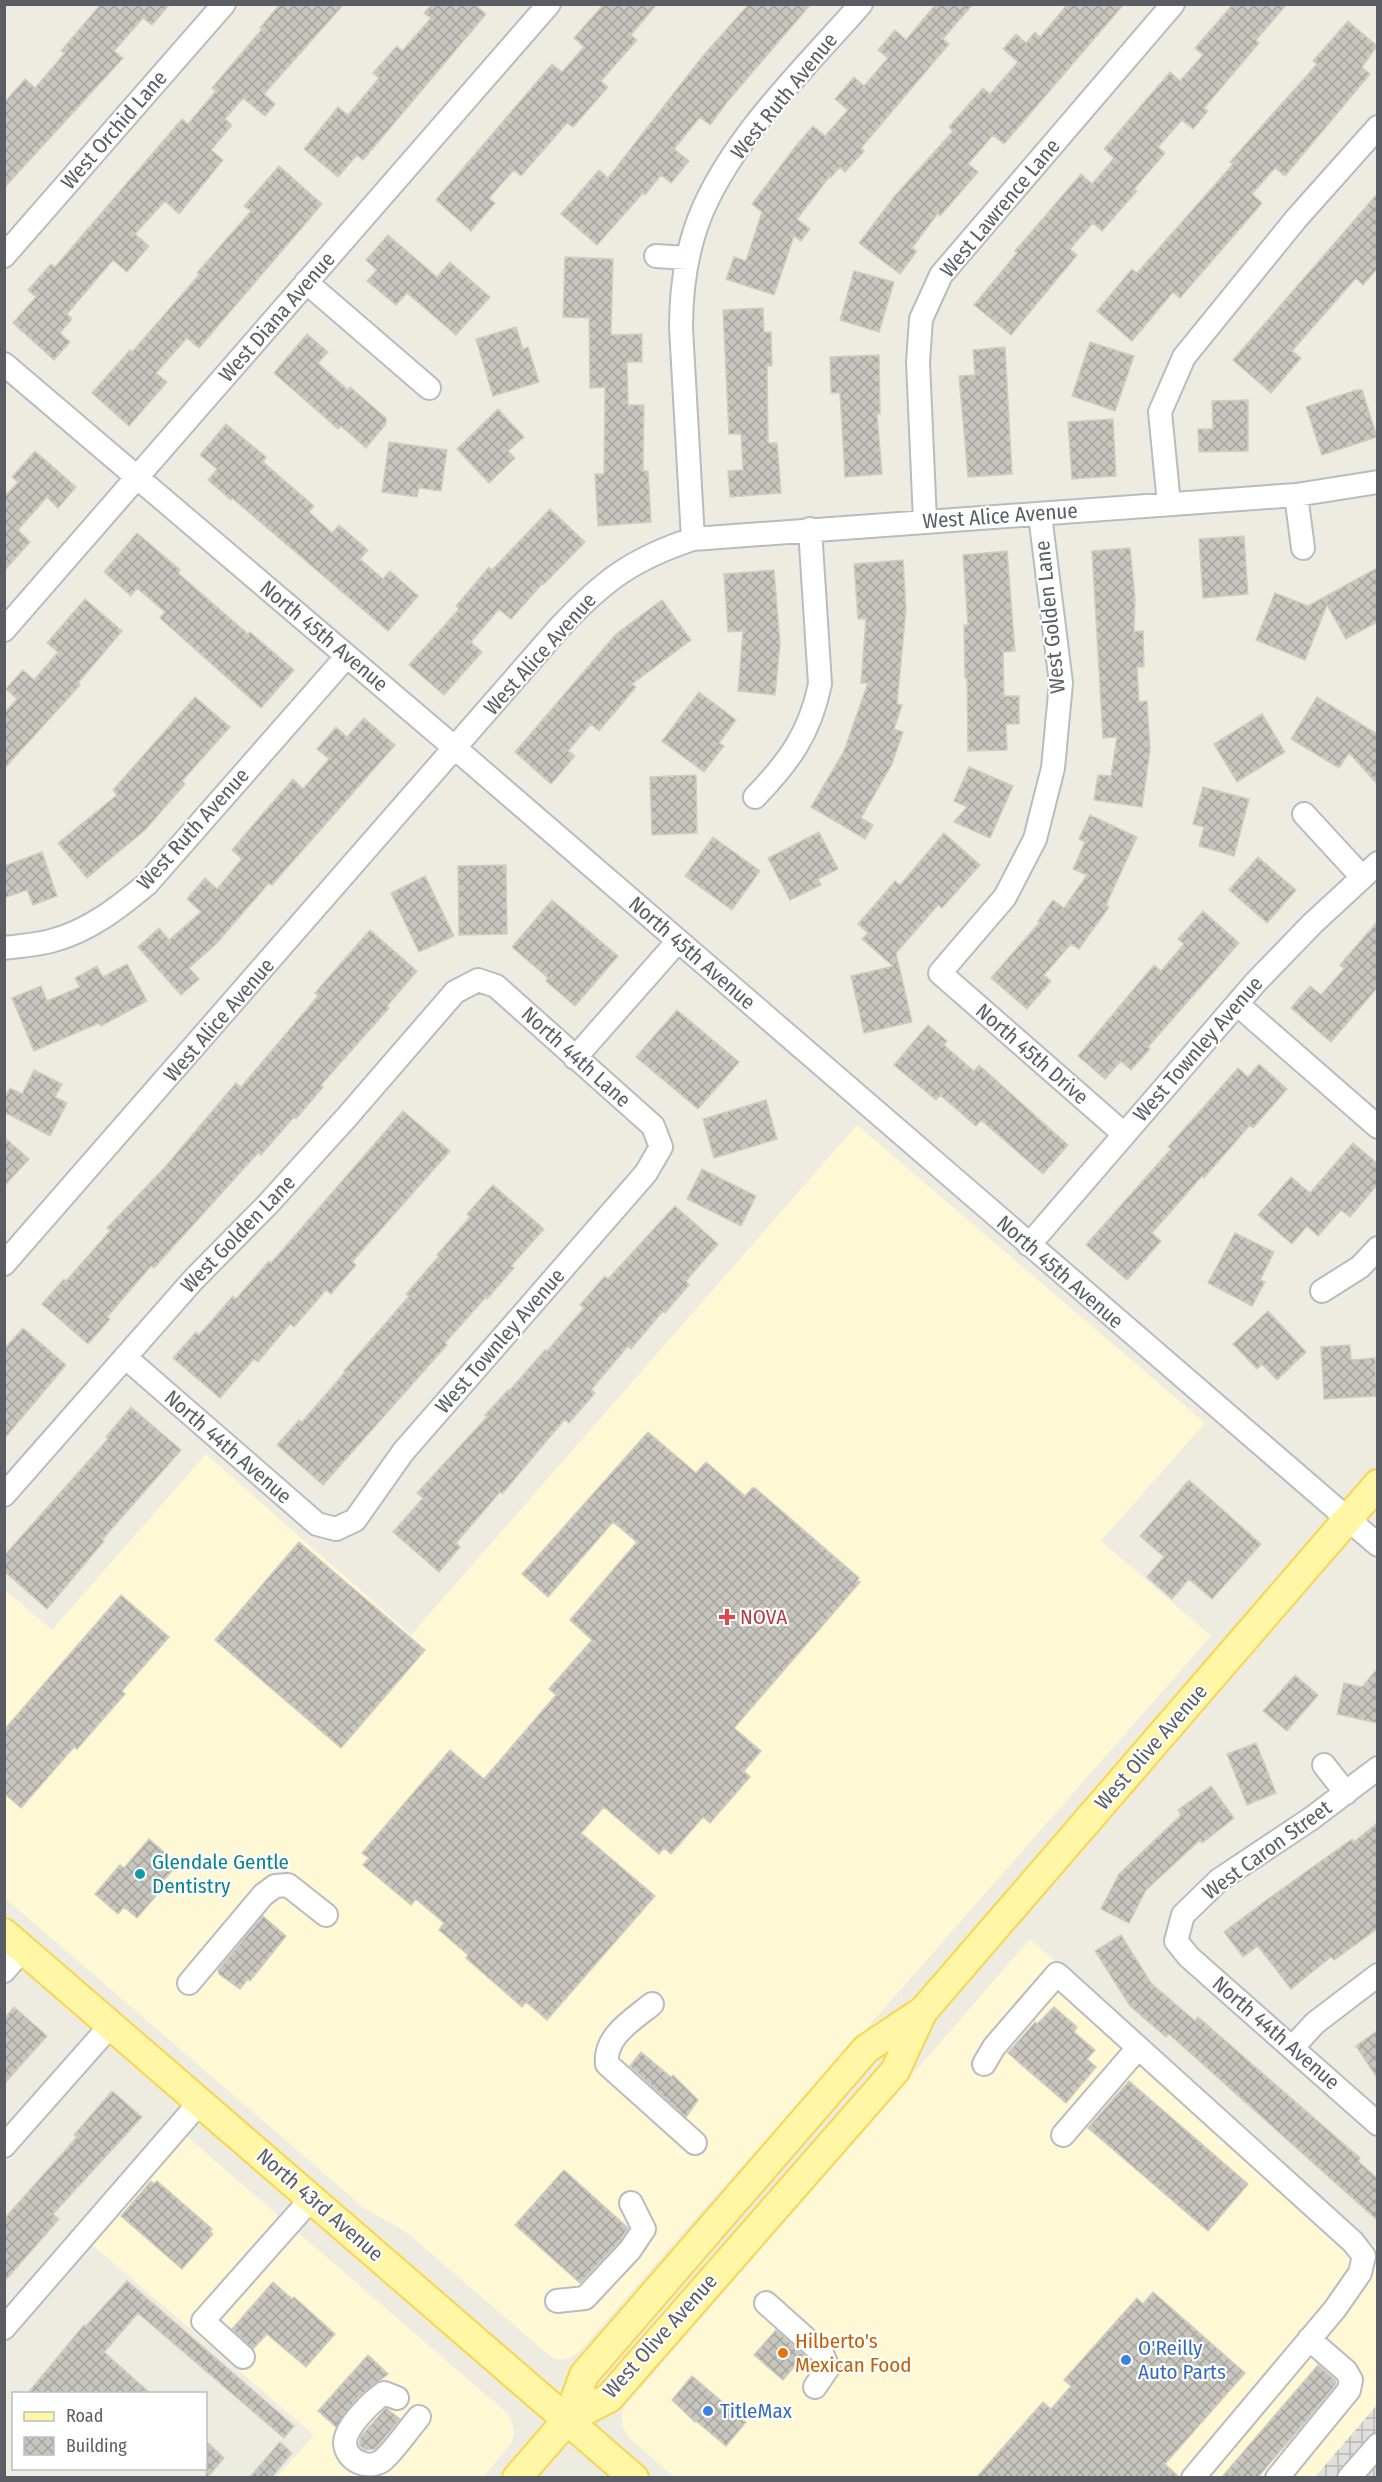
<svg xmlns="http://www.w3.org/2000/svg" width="1382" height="2482" font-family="'Fira Sans Condensed',sans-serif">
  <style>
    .commercial { fill: #fff8d5 }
    .industrial { fill: url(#industrial-grid) }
    .building { fill: url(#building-cross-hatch); stroke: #d2cebf; stroke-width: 1.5 }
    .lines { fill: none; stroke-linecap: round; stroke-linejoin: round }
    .minor-casing { stroke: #b9bbc1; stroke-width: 26 }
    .major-casing { stroke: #f8d550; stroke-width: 32 }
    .minor { stroke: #fff; stroke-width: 22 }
    .major { stroke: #fff7a5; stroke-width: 28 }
    .health-dot { fill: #e0444e; stroke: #fff; stroke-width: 2 }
    .culture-dot { fill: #0f9aa8; stroke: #fff; stroke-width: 2 }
    .food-dot { fill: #e8710a; stroke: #fff; stroke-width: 2 }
    .shop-dot { fill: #3f7fe0; stroke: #fff; stroke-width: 2 }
    .labels { text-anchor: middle; stroke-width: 4.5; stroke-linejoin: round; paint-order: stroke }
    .street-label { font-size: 21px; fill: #5a5d63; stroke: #fff }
    .health-label { font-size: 21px; fill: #be3a42; stroke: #fff; text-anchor: start }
    .culture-label { font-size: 21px; fill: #0d838f; stroke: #fff; text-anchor: start }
    .food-label { font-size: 21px; fill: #c56008; stroke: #fff; text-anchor: start }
    .shop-label { font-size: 21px; fill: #366cbe; stroke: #fff; text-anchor: start }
  </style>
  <defs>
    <pattern id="industrial-grid" width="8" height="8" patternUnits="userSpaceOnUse" patternTransform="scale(1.5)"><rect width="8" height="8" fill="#e1dfd9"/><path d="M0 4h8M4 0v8" fill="none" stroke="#b9b8b4"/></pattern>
    <pattern id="building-cross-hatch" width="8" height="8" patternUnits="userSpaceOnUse" patternTransform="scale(1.5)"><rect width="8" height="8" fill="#c8c6be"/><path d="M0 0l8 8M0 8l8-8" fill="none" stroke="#a5a49e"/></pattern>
  </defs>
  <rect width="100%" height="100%" fill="#eeece1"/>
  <path class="commercial" d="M857,1125L1205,1423L1101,1541L1211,1636L839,2060L700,2213L579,2352L570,2358L561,2360L551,2357L405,2231L365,2209L5,1898L4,1589L52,1630L206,1454L411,1635Z
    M1030,1939L1377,2248V2405L1315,2477H674L629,2438L623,2428L622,2416L625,2406Z
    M184,2134L507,2413L512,2422L514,2432L512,2443L483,2477H277L314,2435L90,2243Z"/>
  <path class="industrial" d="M1377,2405V2477H1315Z"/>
  <path class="building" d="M101,4H170L152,25L143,18L114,51L123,58L4,188V103L25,79L35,88L65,53L61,51Z
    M280,4H344L264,94L275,104L265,116L243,98L225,119L232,125L211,150L223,160L179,214L165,201L135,234L149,246L127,272L113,260L67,314L72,319L60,333L70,342L54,360L13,323L36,297L28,290L51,264L55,267L182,119L188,124L216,91L212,88L262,29L260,28Z
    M432,4H474L486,14L363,160L357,155L338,177L304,149L338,107L348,115L379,78L373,73L397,46L402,51L431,18L424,13Z
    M604,4H657L631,35L637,40L601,81L608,87L573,127L567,123L521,176L514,170L489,198L495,203L471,231L436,200L552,64L562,72L584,47L574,38Z
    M749,4H811L727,102L710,125L700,117L674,149L689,161L671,183L661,175L645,195L643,193L597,245L561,214L599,170L608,178L702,57Z
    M936,4H973L943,39L949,44L861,148L864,151L845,172L840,167L831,177L830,176L797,219L810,229L801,241L794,236L774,295L726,279L734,257L746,261L762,212L752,204L795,147L813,126L825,136L848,110L835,99L854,77L864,86L888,58L878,50L895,30L906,40Z
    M1068,4H1124L1004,144L993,135L968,164L978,172L940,216L938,213L912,248L917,251L900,274L859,243L894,197L953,131L949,127L983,88L990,94L1018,62L1003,49L1016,34L1026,43L1035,32L1040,37Z
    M1233,4H1287L1256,40L1259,43L1204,108L1208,111L1193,129L1182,120L1158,147L1165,153L1134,189L1137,191L1102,231L1093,223L1070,249L1077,255L1011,335L974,305L1017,253L1015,251L1081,174L1092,184L1114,158L1104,149L1170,72L1180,81L1203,55L1195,48Z
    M1348,21L1377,46L1362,67L1370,74L1285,176L1275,168L1252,194L1262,203L1180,298L1173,292L1132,341L1097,311L1132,269L1137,273L1233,164L1230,162L1317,64L1313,61Z
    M279,166L322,204L199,348L187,338L156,373L167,382L129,426L92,393L130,350L132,352L199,275L197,273L251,211L244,206Z
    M1377,194V269L1363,285L1356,278L1292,351L1301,358L1271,393L1233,360Z
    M388,235L437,277L450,262L490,297L456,335L407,293L396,305L367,281L377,270L366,260Z
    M565,257L613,259L611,335L642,334V362H627L628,405H644L643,471H648L651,522L598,526L595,474H604L605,387L590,388L589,318L563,317Z
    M854,271L894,282L879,332L840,320Z
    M763,308L764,332H771L772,366H767L768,443H777L781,493L730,497L728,471L743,470L741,434H729L723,310Z
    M516,327L523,349L528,347L539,382L493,396L476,339Z
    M307,334L328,352L318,363L348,390L350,387L386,418V424L366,448L341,426L338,429L274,373Z
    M1090,342L1134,356L1115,411L1072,396Z
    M1005,347L1012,474L968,477L959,376L975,375L973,350Z
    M879,355L880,414H877L882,474L845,477L840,393H831L830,357Z
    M1356,390H1362L1377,437L1322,455L1306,407Z
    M1248,400V451L1199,452L1198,429H1213L1212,401Z
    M498,409L524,437L508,451L515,458L489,483L457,449Z
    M1113,419L1116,476L1072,479L1068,422Z
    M226,424L266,457L263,462L314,506L309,512L332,533L339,525L368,550L360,559L383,579L390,571L418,596L388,631L232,498L231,500L208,480L217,469L200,455Z
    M389,442L447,450L441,491L419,488L417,497L382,492Z
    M35,451L76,487L58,508L47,497L18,530L30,542L4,571V497L18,482L12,477Z
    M550,509L585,542L544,584L543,583L511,619L499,609L471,642L482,652L444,695L409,665L459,609L456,606L489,567L492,570Z
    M137,533L180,570L178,573L248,634L250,632L294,670L261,708L160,618L165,612L137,588L131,596L104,572Z
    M1244,536L1248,594L1203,598L1199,539Z
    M1130,548L1135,598L1134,632L1143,631L1144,667H1137L1139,702L1147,701L1150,750L1142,807L1094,800L1098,775L1111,776L1117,737L1103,738L1092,551Z
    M1007,551L1015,651L1003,652L1004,696H1019V724H1006L1007,750L968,751L967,678H965L964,625H968L963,555Z
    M903,560L906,609L897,704L902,705L894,729L903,732L892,764L861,818L873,825L865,839L811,807L844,751L868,683H861L866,619H858L854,564Z
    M1377,568V622L1346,639L1327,605L1305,660L1256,640L1275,593L1308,606Z
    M774,570L780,644L775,695L738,691L743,631L728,632L724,574Z
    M85,599L122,631L78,683L80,685L4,769V713L17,699L6,689L23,670L34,680L58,652L47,643Z
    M662,600L691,640L632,684L636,687L599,731L591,724L568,751L575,756L551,784L515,752L616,634Z
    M699,692L736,720L719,743L724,746L704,772L662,741Z
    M195,697L230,727L182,781L185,784L145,830L87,878L58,843L117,795L113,790Z
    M1317,697L1377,734V784L1349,753L1339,768L1291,739Z
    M1262,714L1285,752L1237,782L1214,744Z
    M364,718L395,745L272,885L269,883L216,944L189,968L199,979L181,995L138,947L159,928L169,940L201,912L187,899L205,878L217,889L242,859L232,850L266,810L293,779L303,789L329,759L317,749L336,727L347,737Z
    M969,767L1013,786L990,838L954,822L967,807L954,801Z
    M696,775L697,833L652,835L650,777Z
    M1203,787L1249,799L1234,856L1199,846L1204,827L1193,824Z
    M1090,815L1137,837L1106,905L1109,907L1079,949L1071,944L1044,975L1051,981L1027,1009L991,978L1040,922L1038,921L1053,900L1064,908L1087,875L1073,869L1085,842L1079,839Z
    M819,832L838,869L818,879L821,885L790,900L768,858Z
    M944,833L980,865L942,908L938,905L896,953L912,1022L864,1033L851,976L893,966L862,939L868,933L858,924L895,881L900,885Z
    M713,837L760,871L732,910L685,876Z
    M42,852L57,896L33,905L27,890L4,898V866Z
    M1258,857L1296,890L1267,923L1229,890Z
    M506,865L507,934L459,935L458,866Z
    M425,876L454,936L419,952L391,893Z
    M552,900L618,956L575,1006L546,981L548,978L512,947Z
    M1203,911L1239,943L1148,1047L1150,1049L1131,1070L1121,1061L1105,1079L1078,1056L1154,965L1161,971L1184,944L1178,939Z
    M1377,922V988L1331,1042L1291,1008L1310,986L1321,995L1344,969L1340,965Z
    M370,930L417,971L387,1006L389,1008L321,1085L323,1087L296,1119L294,1117L261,1155L258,1153L154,1268L151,1266L107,1317L110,1319L88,1344L42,1304L64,1279L66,1281L110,1231L107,1228L166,1166L236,1083L241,1087L318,996L315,993Z
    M127,964L147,1001L101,1026L99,1023L34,1051L12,998L41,986L47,1001L80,987L75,978L97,966L103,977Z
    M677,1010L739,1062L698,1109L636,1057Z
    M928,1025L947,1041L944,1045L974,1071L979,1065L1068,1145L1043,1174L981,1120L976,1126L940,1095L936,1100L894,1065Z
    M1259,1064L1287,1089L1253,1128L1250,1125L1204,1178L1202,1176L1152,1233L1161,1241L1127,1280L1086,1245L1171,1149L1168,1147L1238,1068L1248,1077Z
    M34,1070L62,1084L55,1097L67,1103L50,1136L4,1112V1099L10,1088L22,1094Z
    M766,1100L777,1139L714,1158L703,1119Z
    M403,1111L450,1151L352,1262L356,1265L331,1294L326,1290L294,1327L290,1324L258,1362L254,1359L220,1398L173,1358L196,1332L199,1335L233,1296L236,1299L269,1261L271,1263Z
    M4,1137L29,1159L4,1186Z
    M1353,1143L1377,1163V1185L1350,1217L1341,1210L1318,1236L1307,1226L1292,1244L1258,1215L1291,1177L1310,1193Z
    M702,1169L756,1196L741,1226L687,1199Z
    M493,1185L544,1229L511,1266L514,1268L487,1299L486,1297L445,1343L447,1345L323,1485L277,1445L299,1420L302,1422L345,1372L344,1371L409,1296L406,1294L439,1256L437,1255L470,1217L467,1214Z
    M675,1206L718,1244L686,1281L689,1285L665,1313L663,1311L631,1349L628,1346L591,1390L595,1393L569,1423L565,1419L502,1494L500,1492L456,1543L460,1547L439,1572L393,1532L423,1498L417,1493L487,1417L485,1415L508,1390L509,1391L545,1350L547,1351L584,1308L580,1305L605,1276L608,1279Z
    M1235,1233L1274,1252L1260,1280L1265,1282L1252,1306L1208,1283Z
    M1268,1311L1306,1352L1277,1380L1262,1364L1257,1369L1233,1344Z
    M23,1328L66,1365L4,1439V1349Z
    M1350,1345L1351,1360L1375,1358L1377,1396L1324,1399L1321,1347Z
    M131,1407L181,1450L102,1540L104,1541L47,1609L4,1571V1556L108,1439L106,1437Z
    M648,1432L696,1473L706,1462L745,1496L752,1488H755L859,1578L857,1581L860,1582L734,1728L761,1751L744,1771L750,1777L710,1823L703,1817L671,1854L664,1848L659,1854L604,1807L581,1833L655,1896L547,2020L526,2002L522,2007L466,1958L468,1955L439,1930L444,1923L416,1899L411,1905L363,1865L369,1858L362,1853L450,1750L484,1779L556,1695L549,1689L592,1640L570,1620L637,1542L613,1522L548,1597L522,1574Z
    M1189,1480L1261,1544L1212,1599L1189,1579L1172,1599L1147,1577L1164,1557L1140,1536Z
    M299,1542L425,1650L341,1748L215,1640Z
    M121,1595L169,1637L122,1691L125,1694L77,1749L74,1747L21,1808L4,1793V1730Z
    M1377,1669V1723L1337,1714L1344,1683L1362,1687Z
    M1295,1675L1318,1695L1287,1731L1263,1711Z
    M1256,1743L1276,1793L1247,1805L1227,1754Z
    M1211,1786L1234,1818L1202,1843L1200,1840L1146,1890L1129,1923L1101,1909L1119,1874L1181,1815L1178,1810Z
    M1377,1823V1929L1334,1960L1331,1957L1291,1989L1258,1946L1243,1957L1224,1932L1268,1899L1352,1839L1354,1842Z
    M149,1839L178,1864L163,1881L166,1884L137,1918L124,1907L118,1914L95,1894L120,1865L124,1868Z
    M263,1916L286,1936L250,1981L248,1979L240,1989L219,1974L218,1970Z
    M1121,1935L1151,1983L1195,2021L1198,2017L1360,2158L1358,2161L1377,2178V2220L1169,2034L1166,2037L1130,2006L1095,1951Z
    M14,2007L47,2036L4,2084V2019Z
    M1054,2007L1077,2027L1074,2032L1095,2050L1087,2059L1096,2067L1066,2103L1008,2053L1035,2022L1037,2024Z
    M1377,2031V2078L1356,2046Z
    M641,2052L671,2077L673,2075L698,2100L686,2117L630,2066Z
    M1129,2081L1248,2184L1208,2231L1088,2128Z
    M112,2091L142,2117L53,2214L59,2219L4,2282V2219L77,2137L74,2135Z
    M564,2170L628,2228L619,2242L580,2283L515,2225Z
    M151,2181L154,2184L157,2181L212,2229L210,2232L213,2234L182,2269L121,2216Z
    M127,2281L294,2426L284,2438L138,2313L104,2352L151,2394H27L84,2325L85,2327Z
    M273,2282L292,2299L294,2297L335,2334L306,2367L267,2334L253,2349L232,2329Z
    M1153,2292L1245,2373L1165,2464L1180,2478H976L1043,2402L1051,2409L1071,2386L1064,2380L1137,2298L1143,2304Z
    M776,2330L804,2355L783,2380L754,2355Z
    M368,2355L388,2374L357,2398L336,2427L318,2411Z
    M1318,2365L1335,2380L1336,2384L1305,2422L1257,2478H1221Z
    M692,2376L746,2422L726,2446L696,2421L695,2422L672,2400Z
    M386,2408L400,2419L375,2449L365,2450L359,2445L361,2436Z
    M206,2441L224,2458L207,2478H206Z
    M280,2442L292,2453L271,2478H249Z"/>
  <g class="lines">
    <g class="minor-casing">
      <path id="minor" d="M4,256L224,4
        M656,256L687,258
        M306,282L429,388
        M4,364L455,748L1378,1545
        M1296,495L1303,548
        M1169,504L1160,412L1184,357L1296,219L1378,127
        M1040,515L1061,683L1053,768L1035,839L1005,897L940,973L1124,1134
        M925,521L918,362L921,319L941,275L1173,4
        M693,539L681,328C681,287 687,245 704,207C739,130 806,67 861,4
        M4,630L549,4
        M755,797C789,762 810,733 820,684L810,529
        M1304,814L1362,877
        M4,948C20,946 36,945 51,941C89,931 118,908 147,884L347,656
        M1237,1004L1378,1127
        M575,1058L678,941
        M1029,1245L1255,983L1312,924L1378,863
        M4,1264L559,628C603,581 632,559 693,539L1296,495L1378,482
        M1322,1291L1360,1267L1378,1248
        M4,1495L194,1279L268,1204L346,1118L455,992L478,980L496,986L653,1126L661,1147L646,1173L403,1452L355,1520L336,1529L317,1524L125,1357
        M1324,1765L1346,1793
        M1378,1768L1312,1818L1219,1880L1183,1915L1176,1941L1189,1957L1378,2124
        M4,1971L23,1949
        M189,1983L263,1895L275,1886L288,1885L326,1915
        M652,2004C633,2020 604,2036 607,2064L695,2143
        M1293,2047L1315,2023L1378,1975
        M984,2064L994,2047L1057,1974L1353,2242L1364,2256L1360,2273L1335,2309L1193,2478
        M1063,2135L1138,2048
        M4,2146L111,2025
        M557,2301L585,2298L630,2250L644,2229L631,2203
        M766,2303L822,2353L828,2368L815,2387
        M4,2328L200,2102
        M243,2357L203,2321L312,2198
        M397,2398L384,2393C372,2401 345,2427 345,2443C346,2461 369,2471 383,2460C396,2448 407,2431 419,2417
        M1277,2478L1349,2390L1351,2380L1346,2371L1309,2339
        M1349,2478L1378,2445"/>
    </g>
    <g class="major-casing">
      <path id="major" d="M4,1933L634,2478
        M568,2419L609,2398L895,2071L923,2011
        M517,2478L568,2419L584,2375L866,2049L924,2010L1378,1484"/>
    </g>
    <use href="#minor" class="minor"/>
    <use href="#major" class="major"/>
  </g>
  <path class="health-dot" d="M724 1608h6v6h6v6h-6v6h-6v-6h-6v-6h6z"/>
  <circle class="culture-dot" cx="140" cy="1874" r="6"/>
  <circle class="food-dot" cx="783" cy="2353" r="6"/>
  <g class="shop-dot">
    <circle cx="1126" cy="2360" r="6"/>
    <circle cx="708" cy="2411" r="6"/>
  </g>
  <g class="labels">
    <g class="street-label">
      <text transform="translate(784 96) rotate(-51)" y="7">West Ruth Avenue</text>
      <text transform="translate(114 130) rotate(-49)" y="7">West Orchid Lane</text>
      <text transform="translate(1000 208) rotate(-50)" y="7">West Lawrence Lane</text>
      <text transform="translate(277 317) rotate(-49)" y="7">West Diana Avenue</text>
      <text transform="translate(1000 516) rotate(-4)" y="7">West Alice Avenue</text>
      <text transform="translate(1050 617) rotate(-96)" y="7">West Golden Lane</text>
      <text transform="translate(324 636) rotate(40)" y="7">North 45th Avenue</text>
      <text transform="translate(540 654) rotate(-48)" y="7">West Alice Avenue</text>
      <text transform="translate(193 829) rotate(-48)" y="7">West Ruth Avenue</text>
      <text transform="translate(692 953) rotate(41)" y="7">North 45th Avenue</text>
      <text transform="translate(219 1020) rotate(-49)" y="7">West Alice Avenue</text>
      <text transform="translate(1198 1049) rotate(-49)" y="7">West Townley Avenue</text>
      <text transform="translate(1032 1054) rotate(41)" y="7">North 45th Drive</text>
      <text transform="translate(576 1057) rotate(42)" y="7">North 44th Lane</text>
      <text transform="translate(238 1234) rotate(-46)" y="7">West Golden Lane</text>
      <text transform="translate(1060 1272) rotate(41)" y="7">North 45th Avenue</text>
      <text transform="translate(500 1341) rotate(-49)" y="7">West Townley Avenue</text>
      <text transform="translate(228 1447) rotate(41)" y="7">North 44th Avenue</text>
      <text transform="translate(1151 1747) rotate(-49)" y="7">West Olive Avenue</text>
      <text transform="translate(1267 1850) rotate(-36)" y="7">West Caron Street</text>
      <text transform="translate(1276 2033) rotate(41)" y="7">North 44th Avenue</text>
      <text transform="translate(320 2205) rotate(41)" y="7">North 43rd Avenue</text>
      <text transform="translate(660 2336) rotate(-48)" y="7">West Olive Avenue</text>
    </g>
    <g class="health-label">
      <text x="740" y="1624">NOVA</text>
    </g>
    <g class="culture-label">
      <text x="152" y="1869">Glendale Gentle<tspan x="152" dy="24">Dentistry</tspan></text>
    </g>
    <g class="food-label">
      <text x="795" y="2348">Hilberto's<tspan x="795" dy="24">Mexican Food</tspan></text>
    </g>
    <g class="shop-label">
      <text x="1138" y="2355">O'Reilly<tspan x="1138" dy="24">Auto Parts</tspan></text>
      <text x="720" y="2418">TitleMax</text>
    </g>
  </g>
  <rect width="1382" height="2482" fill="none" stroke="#5a5d63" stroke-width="12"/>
  <rect x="12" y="2392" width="195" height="78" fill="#ffffff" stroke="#bdbec1" stroke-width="1.5"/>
  <rect x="24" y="2412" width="30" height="9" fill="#fff7a5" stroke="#bdbec1" stroke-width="1.5"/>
  <text x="66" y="2422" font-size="18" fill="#5a5d63">Road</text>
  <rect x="24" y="2437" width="30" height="18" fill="url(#building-cross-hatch)" stroke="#bdbec1" stroke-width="1.5"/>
  <text x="66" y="2452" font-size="18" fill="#5a5d63">Building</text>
</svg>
